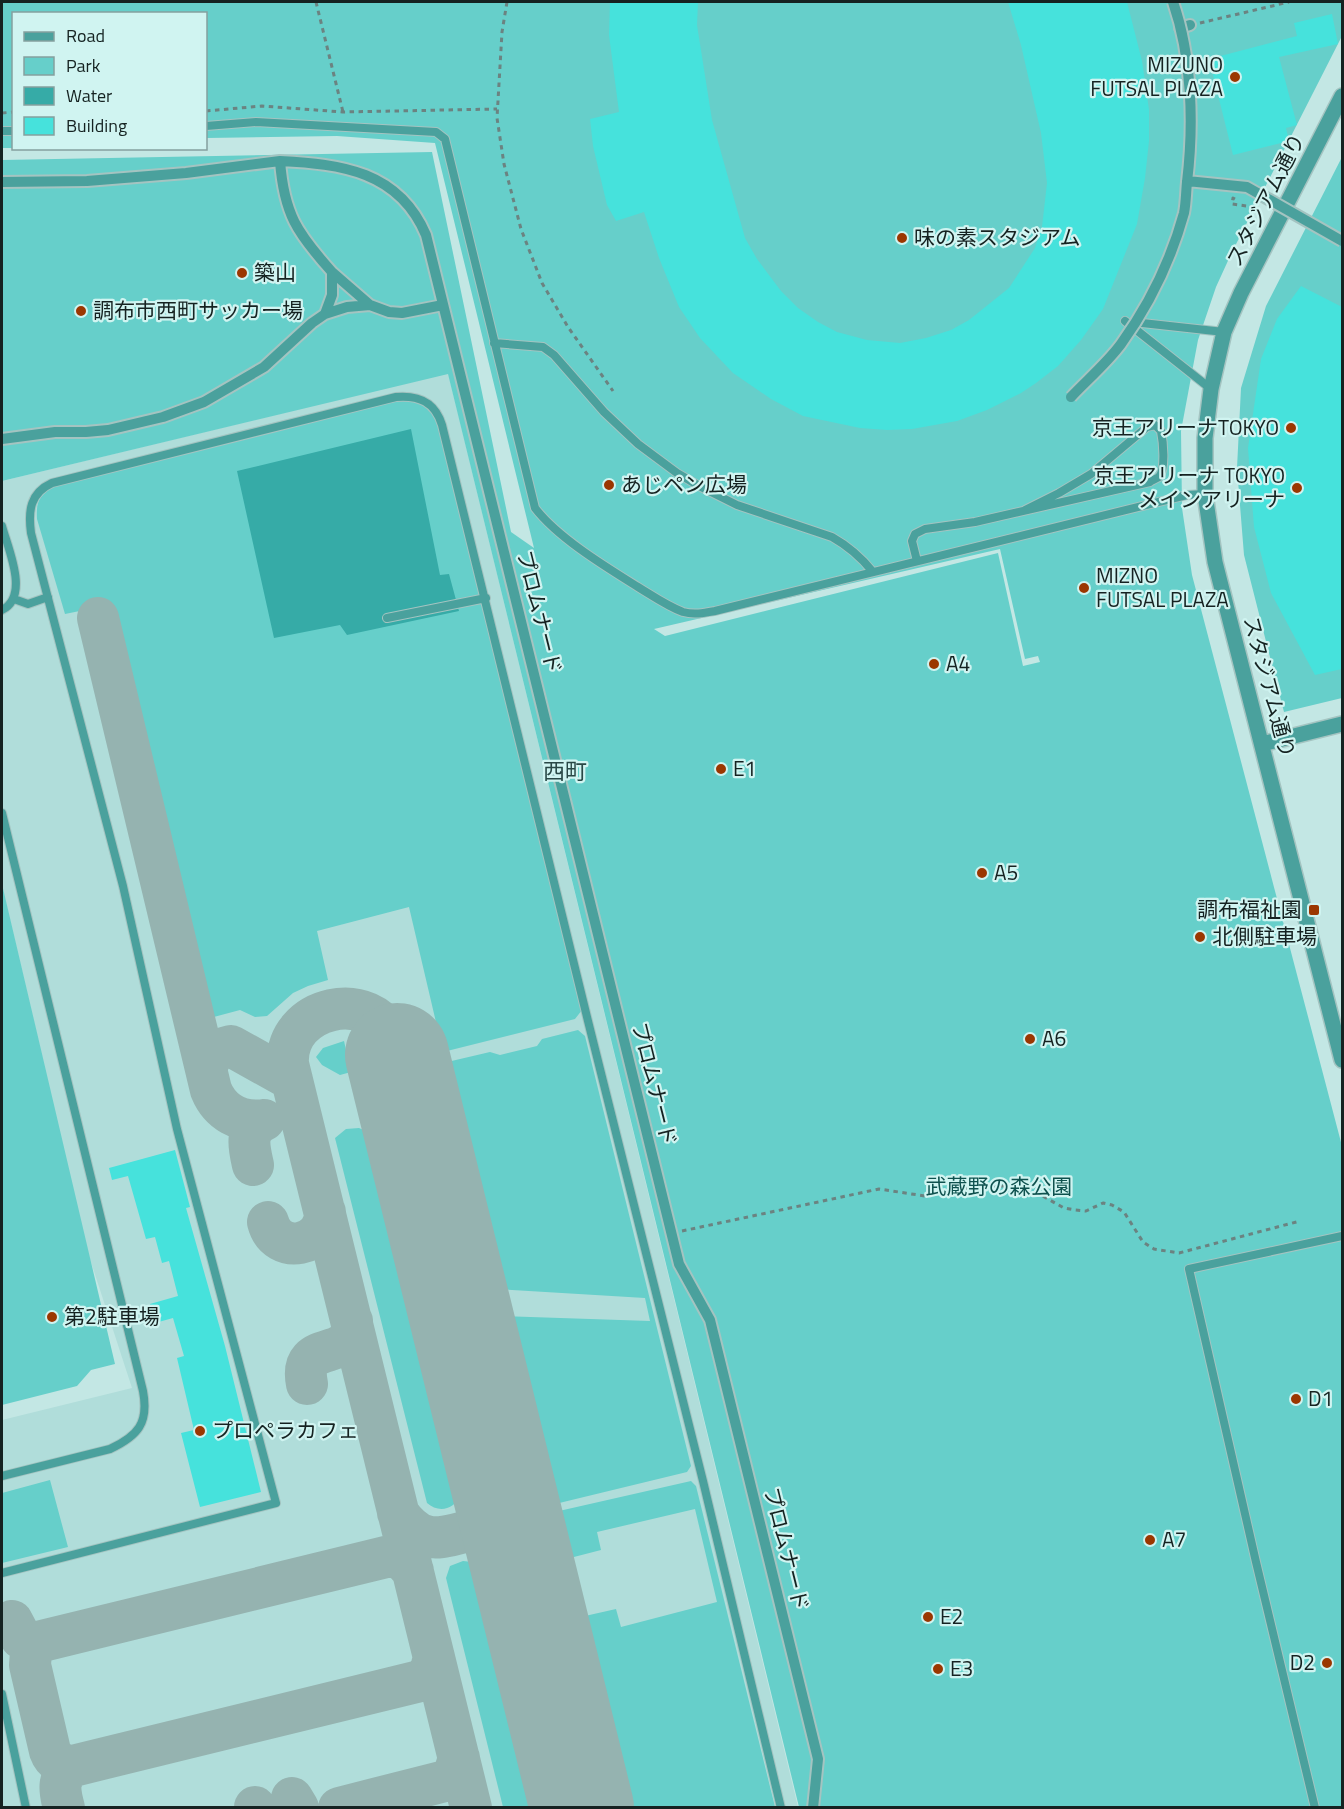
<svg xmlns="http://www.w3.org/2000/svg" width="1344" height="1809" font-family="'Titillium Web','Noto Sans JP',sans-serif">
  <style>
    .built { fill: #b0ddda }
    .green { fill: #66cfca; fill-rule: evenodd }
    .water { fill: #36aba7 }
    .lines { fill: none; stroke-linecap: round; stroke-linejoin: round }
    .taxiway { stroke: #95b3b0; stroke-width: 42 }
    .runway { stroke: #95b3b0; stroke-width: 104 }
    .building { fill: #46e2dc }
    .service-casing { stroke: #a4c4c1; stroke-width: 10 }
    .pedestrian-casing { stroke: #a4c4c1; stroke-width: 14 }
    .tertiary-casing { stroke: #a4c4c1; stroke-width: 18 }
    .path { stroke: #6b8381; stroke-width: 3; stroke-dasharray: 4.5 4.5; stroke-linecap: butt }
    .service { stroke: #4aa19d; stroke-width: 8 }
    .pedestrian { stroke: #4aa19d; stroke-width: 10 }
    .tertiary { stroke: #4aa19d; stroke-width: 15 }
    .pedestrian-bridge-casing { stroke: #a4c4c1; stroke-width: 14; stroke-linecap: butt }
    .pedestrian-bridge { stroke: #4aa19d; stroke-width: 10 }
    .poi-dot { fill: #9b3701; stroke: #d0f4f1; stroke-width: 2 }
    .labels { text-anchor: middle; stroke-width: 4.5; stroke-linejoin: round; paint-order: stroke }
    .poi-label { font-size: 21px; fill: #152221; stroke: #d0f4f1; text-anchor: start }
    .street-label { font-size: 21px; fill: #152221; stroke: #d0f4f1 }
    .park-label { font-size: 21px; fill: #0e514e; stroke: #d0f4f1 }
    .neighbourhood-label { font-size: 22px; fill: #294846; stroke: #d0f4f1 }
  </style>
  <rect width="100%" height="100%" fill="#c3e7e4"/>
  <path class="built" d="M448,373L798,1807H2V1420L132,1388L88,1253L2,885V481Z"/>
  <path class="green" d="M2,2H1342V36L1232,252L1216,287L1198,340L1181,431L1182,508L1192,575L1342,1146V1807H799L448,374L2,481V160L432,152L511,532L534,548L435,143L337,136L206,138V14H14L13,148H2ZM1000,549L1025,659L1038,656L1040,662L1023,666L998,553L665,636L654,629Z
    M1342,157V698L1284,712L1244,555L1237,468L1241,388L1266,306Z
    M413,395L441,414L582,1010L575,1019L443,1052L409,907L317,931L328,980L308,986L293,993L267,1016L255,1017L240,1010L210,1018L109,605L65,614L37,519C36,501 39,497 53,486Z
    M2,884L115,1364L91,1370L77,1386L2,1405Z
    M578,1030L585,1036L691,1466L687,1472L551,1505L504,1316L650,1321L645,1298L497,1289L443,1063L490,1052L500,1055L537,1046L542,1039Z
    M344,1041L351,1072L340,1075L322,1065L316,1057L323,1048Z
    M359,1128L368,1132L460,1496C454,1510 438,1513 427,1503L335,1138L346,1129Z
    M50,1480L68,1547L2,1563V1493Z
    M691,1481L696,1486L775,1807H633L585,1616L616,1609L621,1627L717,1602L695,1509L597,1532L601,1550L570,1558L559,1511Z
    M463,1561L472,1562L481,1572L538,1807H503L446,1578L450,1566Z"/>
  <path class="water" d="M411,429L440,575L449,574L459,611L347,635L340,625L274,638L237,471Z"/>
  <g class="lines">
    <path class="taxiway" d="M98,618L211,1090C220,1112 240,1123 264,1120
      M393,1041C373,986 284,1006 288,1064L471,1808
      M207,1073V1066L213,1051L231,1046L292,1080
      M253,1165C249,1147 244,1130 264,1120
      M268,1222C277,1257 326,1246 325,1212
      M307,1384C297,1335 355,1366 352,1321
      M398,1513C434,1563 458,1518 495,1535C506,1540 514,1551 521,1561
      M474,1531C492,1517 502,1500 500,1476
      M12,1621L21,1638L34,1643L390,1556L403,1560L413,1571
      M40,1642L31,1652L30,1665L50,1751C54,1762 63,1765 73,1766L420,1681L430,1673L434,1657
      M292,1798L298,1808
      M255,1807V1808
      M64,1808C59,1790 57,1777 73,1766
      M339,1808L445,1781L454,1774L459,1758"/>
    <path class="runway" d="M397,1055L582,1808"/>
  </g>
  <path class="building" d="M610,2H698L697,25L712,120L745,238L757,259L781,291L798,308L818,322L837,332L867,340L900,343L926,338L951,330L969,320L1009,288L1035,248L1042,227L1047,183L1041,133L1021,45L1008,2H1127L1142,61L1149,110V141L1145,178L1137,224L1103,309L1081,340L1058,366L1036,383L1021,393L987,410L957,421L912,429L887,430L860,428L803,416L771,399L733,373L700,338L679,307L659,258L644,212L616,221L607,205L593,146L590,119L619,112L609,35Z
    M1332,14L1338,44L1279,57L1297,125L1286,128L1289,141L1233,155L1209,59L1297,36L1294,23Z
    M1301,286L1342,307V669L1315,675L1271,593L1254,527L1248,448L1261,359L1277,319Z
    M175,1150L190,1207L186,1208L225,1346L261,1492L200,1507L181,1433L194,1430L177,1358L184,1356L173,1318L155,1323L150,1304L178,1296L169,1261L162,1263L155,1237L146,1239L128,1176L112,1180L109,1168Z"/>
  <g class="lines">
    <g class="service-casing">
      <path id="service" d="M206,126L256,122L436,132L445,139L535,508C558,538 606,567 638,587C653,596 667,606 683,612C694,615 704,613 715,611L1187,495L1205,494
        M2,131H14
        M1125,321L1211,389
        M1133,322L1224,332
        M494,343L543,347L554,355L604,412L638,444L677,473L701,487L737,505L832,537C848,546 861,557 873,572
        M2,526C8,549 30,596 2,610
        M917,561L912,541L915,534L925,529L975,522L1150,482C1151,481 1157,478 1159,477C1166,469 1163,441 1161,431L1155,425L1147,427L1091,474L1059,493L1025,510
        M14,599L28,604L48,597
        M387,618L486,598
        M2,813L143,1391C149,1423 138,1436 110,1449L2,1476
        M2,1573L276,1503L177,1129L123,886L31,533C28,511 30,493 52,483L396,397C419,395 435,402 442,425L588,1021L703,1481L781,1808
        M2,1694L26,1808
        M1315,1808L1256,1562L1189,1269L1342,1236"/>
    </g>
    <g class="pedestrian-casing">
      <path id="pedestrian" d="M1180,28L1190,25
        M2,182L87,181L186,173L280,161
        M332,272L370,305
        M325,314L332,295V272C297,233 284,214 280,161C341,164 399,171 426,235L679,1264L710,1320L818,1759L813,1808
        M2,439L55,432H86L108,430L163,417L204,402L264,367L312,323L325,314L347,307L370,305L389,312L402,313L443,305"/>
    </g>
    <g class="tertiary-casing">
      <path id="tertiary" d="M1342,96L1241,293L1224,332L1211,389L1205,438V494L1215,562L1342,1060
        M1262,744L1342,724"/>
    </g>
    <path class="path" d="M316,2L343,112
      M507,2L502,32L497,118L504,164L521,229L542,283L568,327L613,391
      M1200,23L1289,2
      M206,111L262,106L343,112L497,109
      M2,113L14,112
      M1235,199L1233,198L1232,204L1254,207
      M682,1231L879,1189L925,1196L960,1189L996,1186H1017L1030,1189L1064,1208L1075,1210L1086,1211L1103,1203L1112,1205L1124,1212L1143,1242L1154,1249L1179,1253L1300,1221"/>
    <use href="#service" class="service"/>
    <use href="#pedestrian" class="pedestrian"/>
    <use href="#tertiary" class="tertiary"/>
    <g class="pedestrian-bridge-casing">
      <path id="pedestrian-bridge" d="M1187,181L1247,187L1342,241
        M1071,397C1087,380 1107,363 1121,344C1149,305 1171,260 1184,213C1186,203 1186,192 1187,182C1194,124 1192,57 1173,2"/>
    </g>
    <use href="#pedestrian-bridge" class="pedestrian-bridge"/>
  </g>
  <g class="poi-dot">
    <circle cx="1235" cy="77" r="6"/>
    <circle cx="902" cy="238" r="6"/>
    <circle cx="242" cy="273" r="6"/>
    <circle cx="81" cy="311" r="6"/>
    <circle cx="1291" cy="428" r="6"/>
    <circle cx="609" cy="485" r="6"/>
    <circle cx="1297" cy="488" r="6"/>
    <circle cx="1084" cy="588" r="6"/>
    <circle cx="934" cy="664" r="6"/>
    <circle cx="721" cy="769" r="6"/>
    <circle cx="982" cy="873" r="6"/>
    <rect x="1308" y="904" width="12" height="12" rx="3"/>
    <circle cx="1200" cy="937" r="6"/>
    <circle cx="1030" cy="1039" r="6"/>
    <circle cx="52" cy="1317" r="6"/>
    <circle cx="1296" cy="1399" r="6"/>
    <circle cx="200" cy="1431" r="6"/>
    <circle cx="1150" cy="1540" r="6"/>
    <circle cx="928" cy="1617" r="6"/>
    <circle cx="1327" cy="1663" r="6"/>
    <circle cx="938" cy="1669" r="6"/>
  </g>
  <g class="labels">
    <g class="poi-label">
      <text x="1223" y="72" text-anchor="end">MIZUNO<tspan x="1223" dy="24">FUTSAL PLAZA</tspan></text>
      <text x="914" y="245">味の素スタジアム</text>
      <text x="254" y="280">築山</text>
      <text x="93" y="318">調布市西町サッカー場</text>
      <text x="1279" y="435" text-anchor="end">京王アリーナTOKYO</text>
      <text x="1285" y="483" text-anchor="end">京王アリーナ TOKYO<tspan x="1285" dy="24">メインアリーナ</tspan></text>
      <text x="621" y="492">あじペン広場</text>
      <text x="1096" y="583">MIZNO<tspan x="1096" dy="24">FUTSAL PLAZA</tspan></text>
      <text x="946" y="671">A4</text>
      <text x="733" y="776">E1</text>
      <text x="994" y="880">A5</text>
      <text x="1302" y="917" text-anchor="end">調布福祉園</text>
      <text x="1212" y="944">北側駐車場</text>
      <text x="1042" y="1046">A6</text>
      <text x="64" y="1324">第2駐車場</text>
      <text x="1308" y="1406">D1</text>
      <text x="212" y="1438">プロペラカフェ</text>
      <text x="1162" y="1547">A7</text>
      <text x="940" y="1624">E2</text>
      <text x="1315" y="1670" text-anchor="end">D2</text>
      <text x="950" y="1676">E3</text>
    </g>
    <g class="street-label">
      <text transform="translate(1266 200) rotate(-63)" y="7">スタジアム通り</text>
      <text transform="translate(539 612) rotate(76)" y="7">プロムナード</text>
      <text transform="translate(1269 687) rotate(75)" y="7">スタジアム通り</text>
      <text transform="translate(654 1084) rotate(76)" y="7">プロムナード</text>
      <text transform="translate(786 1549) rotate(76)" y="7">プロムナード</text>
    </g>
    <g class="park-label">
      <text x="999" y="1194">武蔵野の森公園</text>
    </g>
    <g class="neighbourhood-label">
      <text x="565" y="779">西町</text>
    </g>
  </g>
  <rect width="1344" height="1809" fill="none" stroke="#152221" stroke-width="6"/>
  <rect x="12" y="12" width="195" height="138" fill="#d0f4f1" stroke="#85a09e" stroke-width="1.5"/>
  <rect x="24" y="32" width="30" height="9" fill="#4aa19d" stroke="#85a09e" stroke-width="1.5"/>
  <text x="66" y="42" font-size="18" fill="#152221">Road</text>
  <rect x="24" y="57" width="30" height="18" fill="#66cfca" stroke="#85a09e" stroke-width="1.5"/>
  <text x="66" y="72" font-size="18" fill="#152221">Park</text>
  <rect x="24" y="87" width="30" height="18" fill="#36aba7" stroke="#85a09e" stroke-width="1.5"/>
  <text x="66" y="102" font-size="18" fill="#152221">Water</text>
  <rect x="24" y="117" width="30" height="18" fill="#46e2dc" stroke="#85a09e" stroke-width="1.5"/>
  <text x="66" y="132" font-size="18" fill="#152221">Building</text>
</svg>
